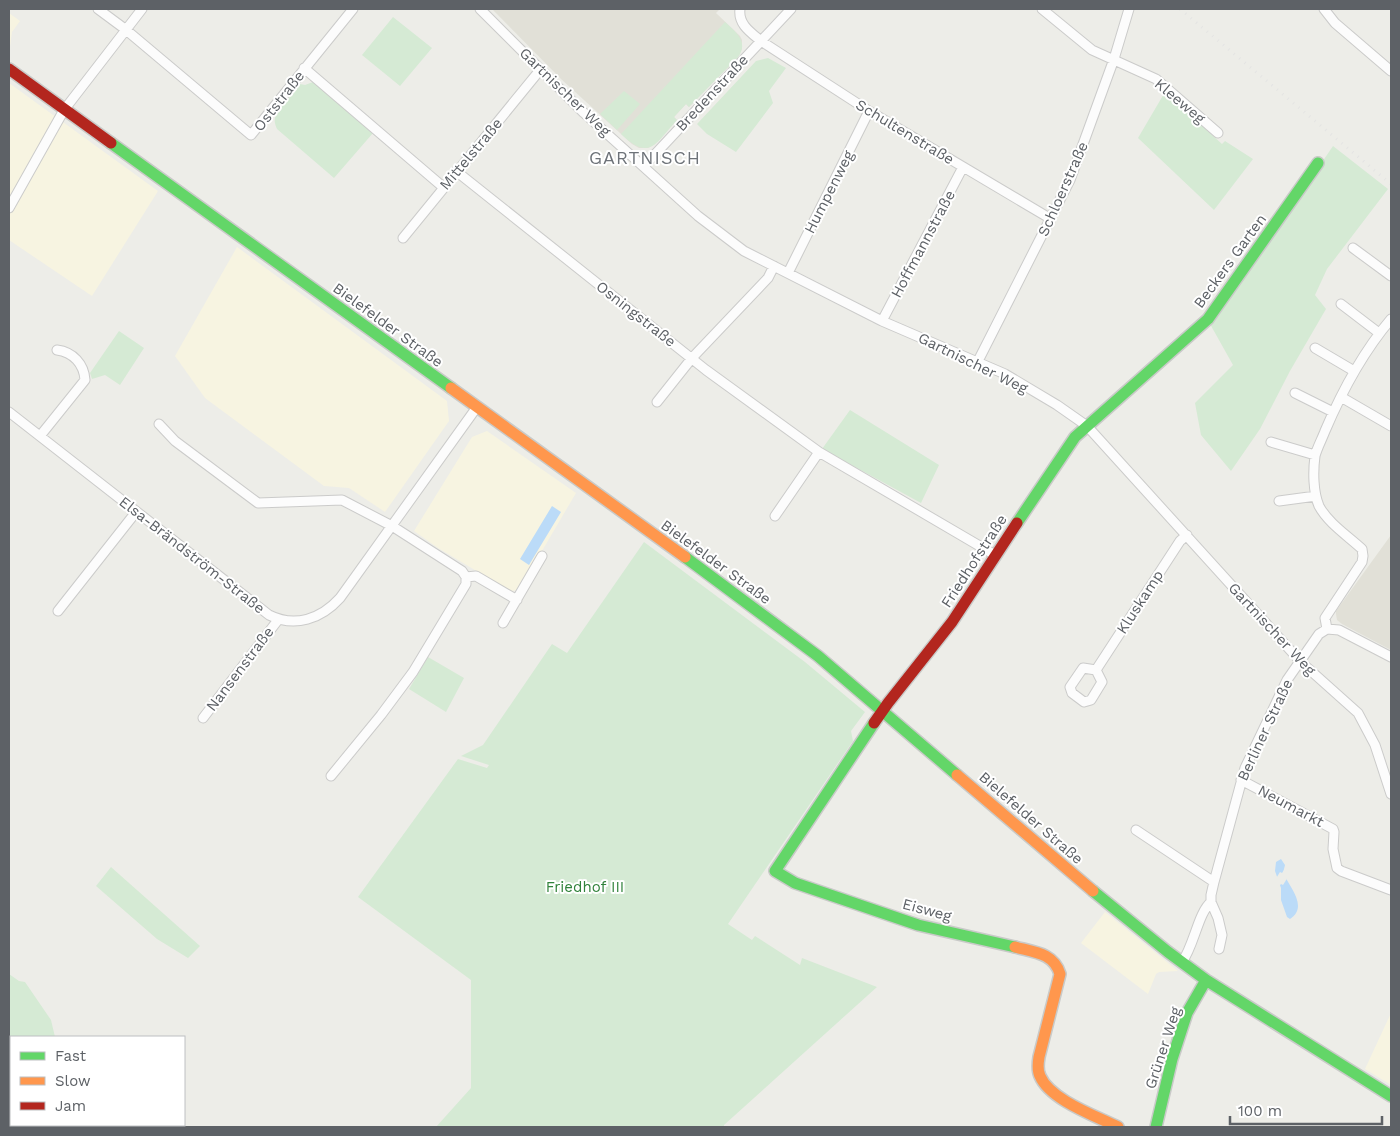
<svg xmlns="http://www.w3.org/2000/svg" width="1400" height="1136" font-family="'Work Sans',sans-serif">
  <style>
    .commercial { fill: #f7f4e1 }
    .education { fill: #e1e0d7 }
    .green { fill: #d5ead4 }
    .water { fill: #bbdbf8 }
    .pier { fill: #edede8 }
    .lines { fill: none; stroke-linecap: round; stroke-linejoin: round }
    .street-casing { stroke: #cbcbca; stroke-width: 11 }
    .fast-casing { stroke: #c9cac8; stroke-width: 14 }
    .slow-casing { stroke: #c9cac8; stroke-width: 14 }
    .jam-casing { stroke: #c9cac8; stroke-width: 14 }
    .street { stroke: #fcfcfc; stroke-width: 9 }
    .fast { stroke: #63d668; stroke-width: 11 }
    .slow { stroke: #ff974d; stroke-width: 11 }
    .jam { stroke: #b3261e; stroke-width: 11 }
    .rail { stroke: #e4e4e3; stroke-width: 3; stroke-dasharray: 1 6; stroke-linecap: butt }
    .labels { text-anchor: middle; stroke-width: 4; stroke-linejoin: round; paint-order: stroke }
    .street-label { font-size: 15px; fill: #5d6166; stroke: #fff }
    .park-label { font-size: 15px; fill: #30823a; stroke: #fff }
    .quarter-label { font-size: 18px; letter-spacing: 1px; fill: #6e7379; stroke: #fff }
  </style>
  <rect width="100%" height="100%" fill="#edede8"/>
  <path class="commercial" d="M9,13L20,21L12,32L9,54Z
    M9,83L158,191L92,296L9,240Z
    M237,247L447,401L449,421L385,512L349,488L324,486L205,398L175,356Z
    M487,431L576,493L519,590L510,591L438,548L414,531L472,437Z
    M1105,912L1178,971L1159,972L1156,974L1148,994L1081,943Z
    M1391,1013V1085L1365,1069Z"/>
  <path class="education" d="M492,9H720L716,13L740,36L742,40V49L738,57L689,107L686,104L674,117L677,120L655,144L648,148H639L632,144L561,79Z
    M1391,535V650L1342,624L1337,620L1336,614V611Z"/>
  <path class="green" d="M393,17L432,48L400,86L362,55Z
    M725,22C736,32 749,42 738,57L689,107L686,104L674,117L677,120C656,143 650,162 621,134Z
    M768,58L786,68L769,91L773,103L736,152L707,134L697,124L756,61Z
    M313,82L373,133L334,178L277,129C275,124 273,119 277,113L300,84L305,85Z
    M624,91L640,104L617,130L600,114Z
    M1165,92L1222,144L1225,141L1253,159L1214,210L1138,138Z
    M1333,146L1388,189L1327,269L1315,295L1326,309L1290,371L1260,429L1231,471L1201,435L1195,403L1233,365L1210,324L1247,273Z
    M119,331L144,348L120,385L105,375L92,379L90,373Z
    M850,410L939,465L921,503L822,449Z
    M644,542L805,662L865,712L851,731L853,741L728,924L752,940L755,936L800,965L802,958L877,987L724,1125V1127H436L471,1088V980L358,897L458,759L487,768L489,765L461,756L483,745L552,644L567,653Z
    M428,657L464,678L446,712L409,689Z
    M111,867L200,946L188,958L157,939L96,886Z
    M9,974L19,981L25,982L51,1020L55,1037H11V1125H78L79,1127H9Z"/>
  <path class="water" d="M552,506L561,512L529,565L520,559Z
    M1281,859L1285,865L1283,873C1289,886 1309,907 1290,919L1287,917L1281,900V888L1275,871L1276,862Z"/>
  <path class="pier" d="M1284,870H1286L1288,877L1283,885L1281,884L1278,888L1275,880L1280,872L1282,873Z"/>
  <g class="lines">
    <g class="street-casing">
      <path id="street" d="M98,9L125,29L251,135L353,9
        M480,9L584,113L698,216L744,251L882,321L1005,374L1057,405L1087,426L1301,662L1358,713L1375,745L1391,794
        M740,9C738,24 750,32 761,41L869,111L1051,219
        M1042,9L1092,50L1156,79L1218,133
        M1324,9L1335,23L1391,71
        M304,68L443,187
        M644,166L791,9
        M456,171L706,370L819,452L995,555
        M9,208L64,110L142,9
        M403,238L540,70
        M1353,248L1391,276
        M788,273L869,111
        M1341,304L1379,333
        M882,321L963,167
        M1315,348L1354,371
        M978,361L1070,180L1114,59L1129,9
        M1295,393L1333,412
        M1341,397L1391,426
        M657,402L692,358L768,278L774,266
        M9,412L269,615C295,628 321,619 340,598L477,407
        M159,424L175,441L258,503L342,500L392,526L462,571L466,577V584L413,672L381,715L331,776
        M40,436L85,380C84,364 73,352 57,350
        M1271,442L1315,455
        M1279,501L1316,496
        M775,516L819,452
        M466,577L476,576L517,600
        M58,611L136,512
        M503,623L542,556
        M1327,629L1325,618L1362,562L1363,556L1362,549C1348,536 1328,523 1319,506C1313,492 1313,471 1315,456C1317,448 1322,439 1325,431C1342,391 1363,352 1391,319
        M1083,668L1096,670L1102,682L1091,700L1084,702L1072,693L1070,687Z
        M1096,670L1180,541L1187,535
        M203,718L278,620
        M1241,780L1333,829L1334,832L1333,849L1337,868L1341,871L1391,890
        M1136,830L1214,882
        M1219,949L1222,935L1218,918L1211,902V895L1214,882L1245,768L1287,680L1319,634L1327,629L1339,630L1391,657
        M1182,962C1194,946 1198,913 1211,902"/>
    </g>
    <g class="fast-casing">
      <path id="fast" d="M111,143L451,388
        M1017,523L1075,437L1208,319L1318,163
        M685,557L818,656L957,775
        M874,723L775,871L795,883L918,925L1015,947
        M1093,891L1168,952L1206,980L1391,1096
        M1156,1127L1172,1059L1187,1013L1206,980"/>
    </g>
    <g class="slow-casing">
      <path id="slow" d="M451,388L685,557
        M957,775L1093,891
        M1015,947C1034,952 1054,953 1060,974L1039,1057C1038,1063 1037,1070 1040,1076C1050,1100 1096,1116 1118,1127"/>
    </g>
    <g class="jam-casing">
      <path id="jam" d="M9,69L111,143
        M874,723L888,703L952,622L1017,523"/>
    </g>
    <use href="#street" class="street"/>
    <use href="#fast" class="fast"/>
    <use href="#slow" class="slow"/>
    <use href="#jam" class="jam"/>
    <path class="rail" d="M1180,9L1391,184"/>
  </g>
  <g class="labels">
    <g class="street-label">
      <text transform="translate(565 92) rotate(44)" y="5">Gartnischer Weg</text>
      <text transform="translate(712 93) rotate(-47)" y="5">Bredenstraße</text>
      <text transform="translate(279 101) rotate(-52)" y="5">Oststraße</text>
      <text transform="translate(1180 101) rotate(40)" y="5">Kleeweg</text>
      <text transform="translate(905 132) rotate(31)" y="5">Schultenstraße</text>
      <text transform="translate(471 154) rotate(-50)" y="5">Mittelstraße</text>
      <text transform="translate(1063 189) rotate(-66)" y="5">Schloerstraße</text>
      <text transform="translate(829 192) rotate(-63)" y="5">Humpenweg</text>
      <text transform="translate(923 244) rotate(-62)" y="5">Hoffmannstraße</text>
      <text transform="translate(1230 261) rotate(-54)" y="5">Beckers Garten</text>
      <text transform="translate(636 314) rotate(38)" y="5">Osningstraße</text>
      <text transform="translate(388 325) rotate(36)" y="5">Bielefelder Straße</text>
      <text transform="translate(973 363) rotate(26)" y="5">Gartnischer Weg</text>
      <text transform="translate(192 555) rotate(38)" y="5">Elsa-Brändström-Straße</text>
      <text transform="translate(974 561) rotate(-57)" y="5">Friedhofstraße</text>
      <text transform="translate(716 562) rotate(36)" y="5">Bielefelder Straße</text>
      <text transform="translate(1140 602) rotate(-57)" y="5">Kluskamp</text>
      <text transform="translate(1272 629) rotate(47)" y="5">Gartnischer Weg</text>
      <text transform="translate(240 669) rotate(-53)" y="5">Nansenstraße</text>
      <text transform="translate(1265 730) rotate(-65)" y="5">Berliner Straße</text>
      <text transform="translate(1291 806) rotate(28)" y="5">Neumarkt</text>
      <text transform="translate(1031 818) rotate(41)" y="5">Bielefelder Straße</text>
      <text transform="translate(927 910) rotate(15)" y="5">Eisweg</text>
      <text transform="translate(1163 1048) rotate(-72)" y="5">Grüner Weg</text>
    </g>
    <g class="park-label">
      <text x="585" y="892">Friedhof III</text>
    </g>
    <g class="quarter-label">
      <text x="645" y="164">GARTNISCH</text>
    </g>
  </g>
  <rect width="1400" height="1136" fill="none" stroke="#5d6166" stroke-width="20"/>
  <rect x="10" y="1036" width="175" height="90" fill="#ffffff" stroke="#bec0c2"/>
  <rect x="20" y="1052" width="25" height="8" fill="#63d668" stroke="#bec0c2"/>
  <text x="55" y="1061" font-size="15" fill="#5d6166">Fast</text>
  <rect x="20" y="1077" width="25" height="8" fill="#ff974d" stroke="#bec0c2"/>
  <text x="55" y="1086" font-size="15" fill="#5d6166">Slow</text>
  <rect x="20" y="1102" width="25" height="8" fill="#b3261e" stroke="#bec0c2"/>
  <text x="55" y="1111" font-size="15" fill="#5d6166">Jam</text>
  <path d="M1230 1116v8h152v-8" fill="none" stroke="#5d6166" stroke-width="2.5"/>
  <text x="1238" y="1116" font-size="15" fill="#5d6166" stroke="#ffffff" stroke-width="4" paint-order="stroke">100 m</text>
</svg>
